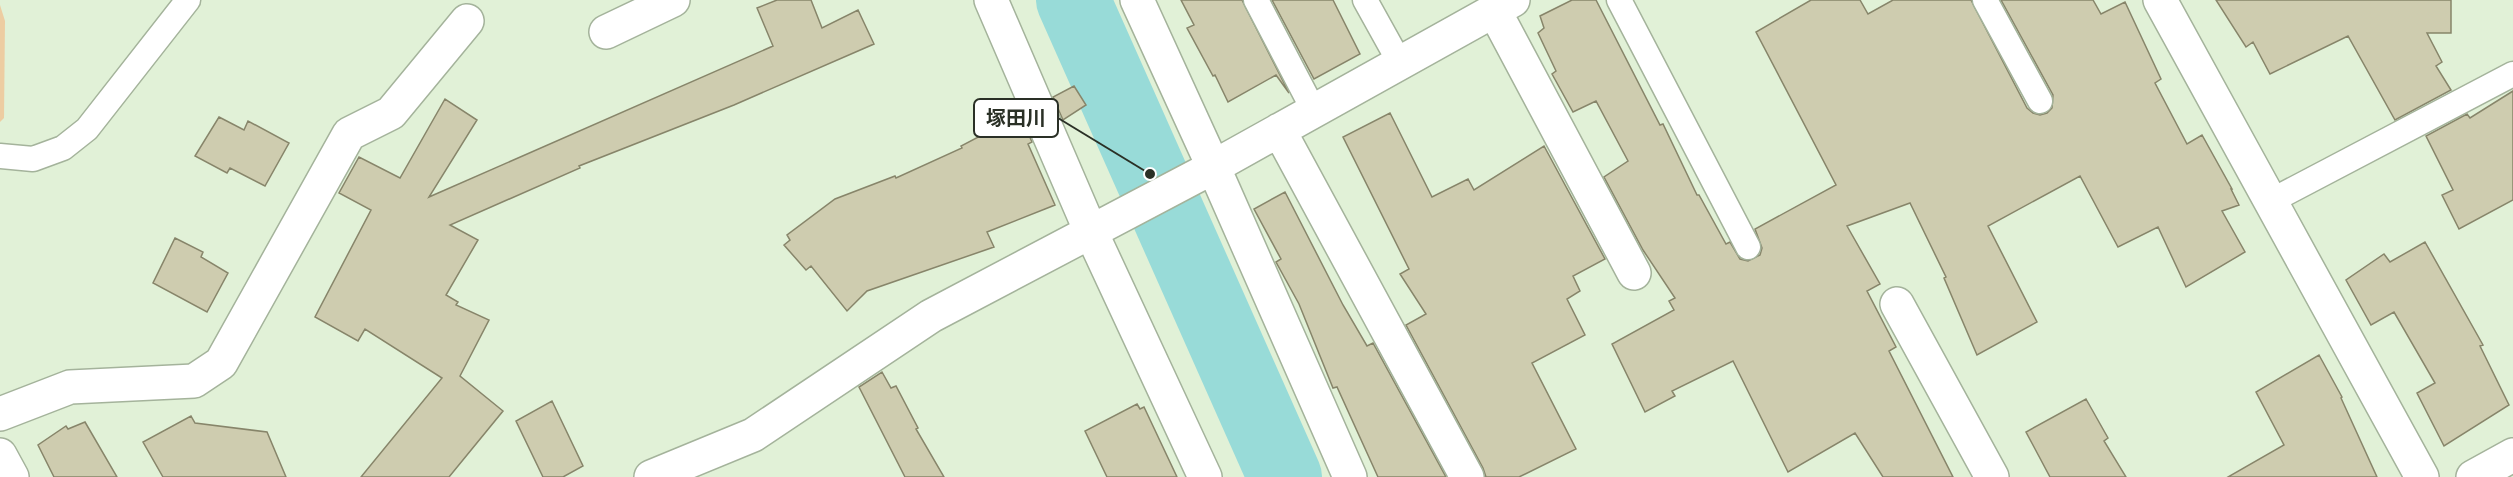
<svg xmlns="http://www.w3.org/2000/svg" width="2513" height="477" font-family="'Space Grotesk','Noto Sans JP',sans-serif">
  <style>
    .green { fill: #edcda2 }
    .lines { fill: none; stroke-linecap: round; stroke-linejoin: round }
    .river { stroke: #98dbd8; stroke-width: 74 }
    .building { fill: #ceccaf; stroke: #87856a; stroke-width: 1.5 }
    .service-casing { stroke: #a4b39b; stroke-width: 27 }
    .minor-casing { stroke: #a4b39b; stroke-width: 36 }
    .tertiary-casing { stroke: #a4b39b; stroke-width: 36 }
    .service { stroke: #fff; stroke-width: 24 }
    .minor { stroke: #fff; stroke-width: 33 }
    .tertiary { stroke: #fff; stroke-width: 33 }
    .leader { fill: none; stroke: #2a3026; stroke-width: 2 }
    .callout-dot { fill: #2a3026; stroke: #fff; stroke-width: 2 }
    .callout { fill: #fff; stroke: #2a3026; stroke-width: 2 }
    .callout-label { font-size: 20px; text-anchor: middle; font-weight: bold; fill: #2a3026 }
  </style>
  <rect width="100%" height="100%" fill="#e1f1d7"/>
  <path class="green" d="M0,5L5,21L4,118L0,122Z"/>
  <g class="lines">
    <path class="river" d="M1073,0L1285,477"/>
  </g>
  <path class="building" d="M777,0H811L822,28L858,10L874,44L734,105L579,166L580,168L450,225L478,240L446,295L458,302L456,305L489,320L460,376L503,411L449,477H361L442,378L365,329L358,341L315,317L371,210L339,193L359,157L400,178L445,99L477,120L429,197L773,46L757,8Z
    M1181,0H1242L1289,93L1276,75L1228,102L1215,75L1213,76L1187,28L1194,25Z
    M1272,0H1333L1360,54L1314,79Z
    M1572,0H1596L1660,125L1663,124L1697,195H1699L1726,244L1730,242L1740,259L1748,261L1760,255L1762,248L1755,229L1836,185L1756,32L1811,0H1860L1868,14L1893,0H1971L2027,108L2033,113L2040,115L2047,113L2052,108L2053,95L2001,0H2093L2101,14L2125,2L2161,79L2155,83L2187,144L2202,135L2232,189H2231L2239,205L2222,211L2245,252L2186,287L2158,227L2118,247L2080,176L1988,226L2037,322L1977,355L1944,278L1946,277L1910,203L1847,226L1880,284L1867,291L1896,347L1889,351L1953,477H1883L1855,433L1788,472L1733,361L1672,391L1675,396L1645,412L1612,344L1674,310L1669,301L1675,298L1643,250L1604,177L1628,161L1596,101L1573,112L1552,74L1556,71L1538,33L1544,28L1540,16Z
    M2216,0H2451V33H2427L2442,62L2436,66L2451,90L2395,120L2348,36L2270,74L2253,42L2246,47Z
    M1074,86L1086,105L1063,120L1053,97Z
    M2513,91V200L2459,229L2442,195L2453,190L2426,136L2467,114L2470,118Z
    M1390,113L1432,197L1468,179L1474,190L1544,146L1605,259L1573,276L1580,291L1567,299L1585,335L1532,363L1576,449L1519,477H1486L1483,468L1406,325L1426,314L1400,274L1409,269L1343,137Z
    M1020,115L1032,142L1028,144L1055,205L987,232L994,247L867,291L847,311L811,266L806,270L784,245L790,240L787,235L835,199L895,176L896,178L962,148L961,146Z
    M219,117L244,130L248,121L289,143L265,186L230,168L227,173L195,156Z
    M1285,192L1343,305L1367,346L1373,343L1446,477H1378L1337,387L1333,388L1299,304L1276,262L1281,259L1254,209Z
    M175,238L203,252L201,257L228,273L207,312L153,283Z
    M2425,242L2483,345L2480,346L2509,405L2444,446L2417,393L2435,383L2394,312L2371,325L2346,280L2384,254L2390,262Z
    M2319,355L2342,397L2341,398L2377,477H2228L2284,445L2256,392Z
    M882,372L891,388L896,386L918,428L916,429L944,477H905L859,387Z
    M2086,399L2108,438L2104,441L2126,477H2050L2026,432Z
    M552,401L583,466L563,477H543L516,421Z
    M1137,404L1140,409L1144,407L1177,477H1107L1085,431Z
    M191,416L195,423L267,432L286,477H163L143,442Z
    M85,422L117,477H54L38,445L66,426L68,429Z"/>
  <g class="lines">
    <g class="service-casing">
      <path id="service" d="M1256,0L1314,111
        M1365,0L1400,63
        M1619,0L1748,247
        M1985,0L2040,101
        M0,156L33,159L63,148L87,129L188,0
        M2271,201L2513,74"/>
    </g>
    <g class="minor-casing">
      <path id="minor" d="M991,0L1091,232L1205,477
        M1137,0L1213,166L1350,477
        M1494,10L1634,273
        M606,32L673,0
        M1279,130L1467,477
        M1897,304L1992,477
        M0,414L70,387L194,381L221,363L349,134L391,113L467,21
        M0,455L12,477
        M651,477L753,435L931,316L1206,171L1513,0
        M2473,477L2513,455"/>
    </g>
    <g class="tertiary-casing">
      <path id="tertiary" d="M2160,0L2422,477"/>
    </g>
    <use href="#service" class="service"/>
    <use href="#minor" class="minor"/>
    <use href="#tertiary" class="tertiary"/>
  </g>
  <path class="leader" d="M1150 174L1058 118"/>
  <circle class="callout-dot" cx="1150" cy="174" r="6"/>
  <rect class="callout" x="974" y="99" width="84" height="38" rx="6"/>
  <g class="callout-label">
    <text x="1016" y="125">塚田川</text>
  </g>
</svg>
